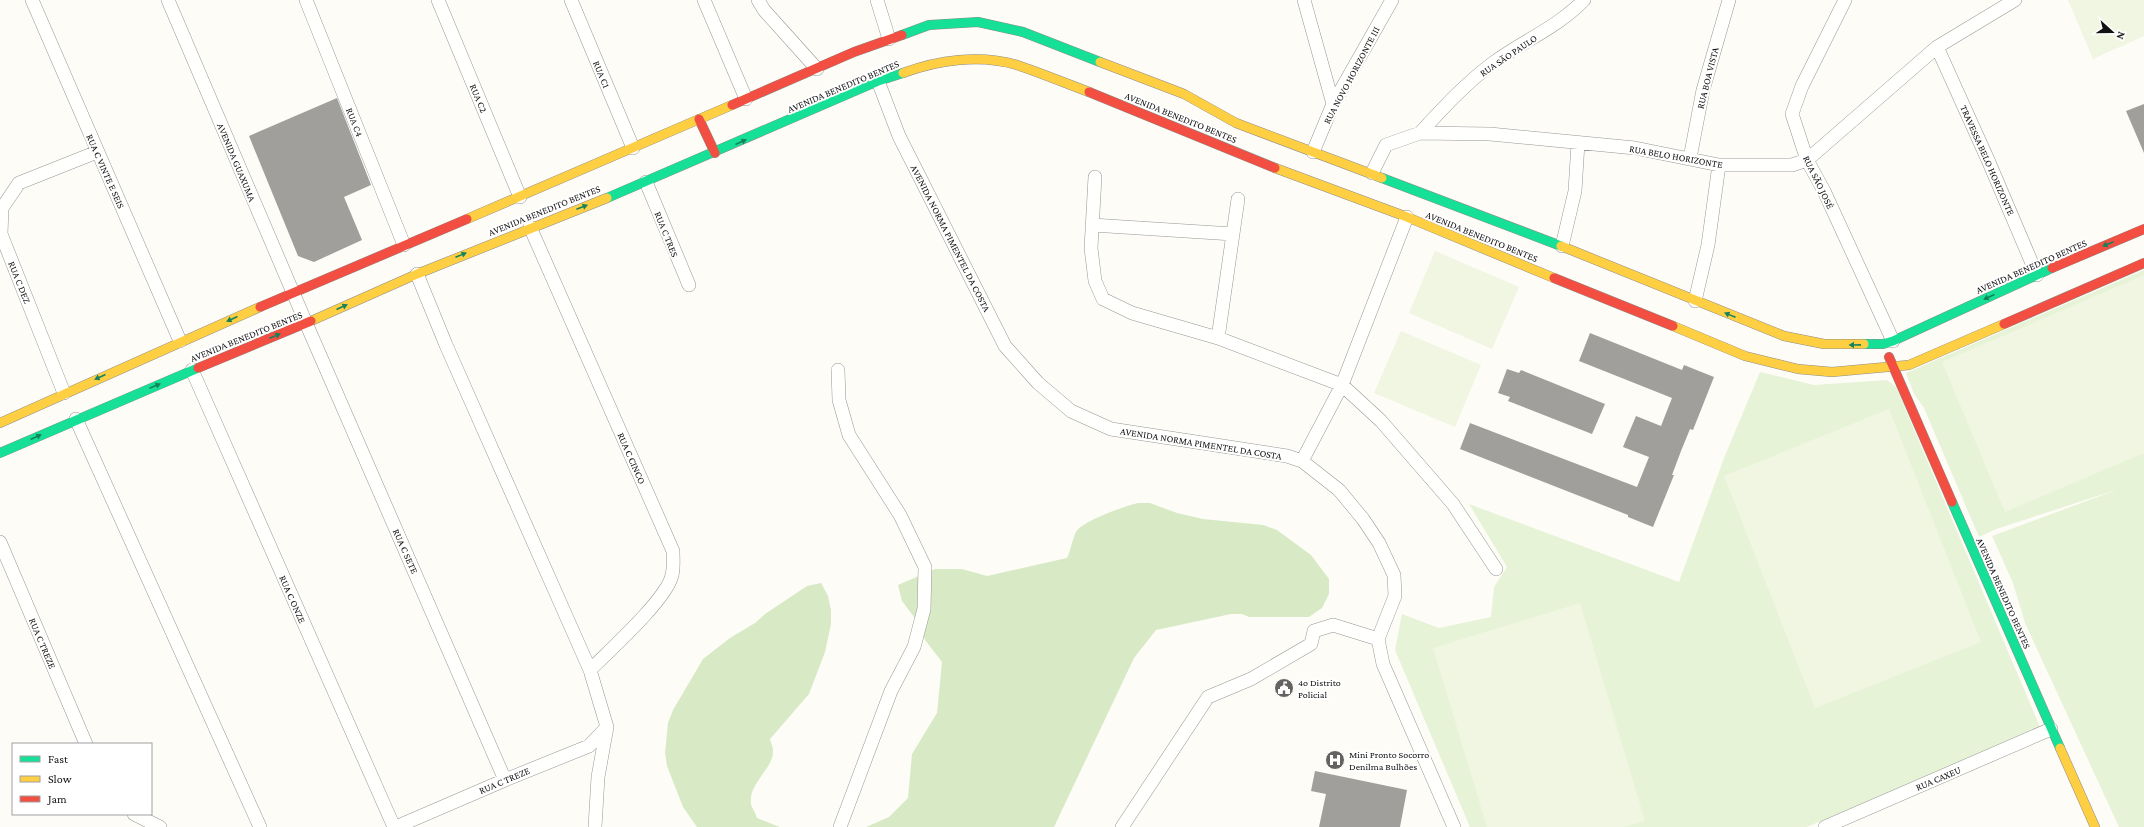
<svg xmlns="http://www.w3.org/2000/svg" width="2144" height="827" font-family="'Crimson Pro',serif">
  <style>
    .green { fill: #e7f3d7 }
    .forest { fill: #d8eac5 }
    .pitch { fill: #f0f6e1 }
    .building { fill: #a19f9c }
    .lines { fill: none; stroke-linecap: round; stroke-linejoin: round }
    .street-casing { stroke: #979795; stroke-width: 14 }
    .fast-casing { stroke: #8e8d8b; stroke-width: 10 }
    .slow-casing { stroke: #8e8d8b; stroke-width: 10 }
    .jam-casing { stroke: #8e8d8b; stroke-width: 10 }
    .street { stroke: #fffffe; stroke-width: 13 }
    .fast { stroke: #16e098; stroke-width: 9 }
    .slow { stroke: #ffcf43; stroke-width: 9 }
    .jam { stroke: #f24e42; stroke-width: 9 }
    .oneway { fill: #14835b }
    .labels { text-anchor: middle; stroke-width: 4; stroke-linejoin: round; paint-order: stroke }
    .street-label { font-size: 10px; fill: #111; stroke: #fff }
    .poi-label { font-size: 10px; fill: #111; stroke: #fff; text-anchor: start }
  </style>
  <rect width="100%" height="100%" fill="#fdfcf7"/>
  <path class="green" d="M2144,270V827H2119L2025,623L2013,583L1992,536L2119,489L1996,529L1979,537L1924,408L1914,394L1906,373Z
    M1760,372L1814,385L1887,380L1896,387L2040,727L1807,827H1470L1395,650L1402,614L1439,628L1491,617L1494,587L1507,567L1469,504L1679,582L1724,458Z"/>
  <path class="forest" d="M1138,503H1150L1177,513L1203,519L1263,525L1277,530L1311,555L1329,579V594L1322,608L1309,617H1249L1242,614H1231L1156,630L1134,658L1054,827H866L889,817L908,798L912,754L937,713L942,662L925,640L920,625L902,601L898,585L935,569H962L987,576L1067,558C1071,550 1072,540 1076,532C1082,521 1125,506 1138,503Z
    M821,583L828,596L831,610V624L825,652L809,694L770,739C771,743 773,747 773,751C774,768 748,783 751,804C752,808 756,814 757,818L780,827H697L683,807L667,766L665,753L668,723L673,710L703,659L730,638L755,623L765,614L807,586Z"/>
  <path class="pitch" d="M2068,0H2144V36L2093,59Z
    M1435,251L1519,287L1492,349L1409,313Z
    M2144,275V453L2005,512L1942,362Z
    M1401,331L1481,365L1455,427L1374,393Z
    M1889,409L1981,642L1815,708L1724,476Z
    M1580,603L1645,821L1624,827H1487L1433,648Z"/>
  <path class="building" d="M337,98L371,185L344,197L362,240L314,262L298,256L249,136Z
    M2144,104V153L2126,111Z
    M1590,333L1682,370L1684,365L1714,377L1693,430L1690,429L1681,451L1672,475H1674L1653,527L1628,517V515L1460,449L1470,423L1637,487L1649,457L1623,447L1636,416L1661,426L1672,398L1579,361Z
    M1507,369L1519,373L1521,370L1605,404L1592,434L1508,401L1510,397L1498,393Z
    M1315,771L1407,790L1400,827H1319L1326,794L1311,791Z"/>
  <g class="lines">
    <g class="street-casing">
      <path id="street" d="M32,0L180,341
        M168,0L306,323L505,780
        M306,0L404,245
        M438,0L520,197
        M571,0L633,148
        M704,0L746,99
        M758,0L764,10L817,69
        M877,0L889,39
        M1304,0L1333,104
        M1845,0L1802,86L1792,114L1807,160L1824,191L1893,341
        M1937,47L1988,160L2037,275
        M878,81L899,136L1005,346L1038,383L1071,411L1111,429L1287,456L1302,461L1339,490L1363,519L1379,543L1394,575L1395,596L1378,639L1383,664L1454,827
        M1420,133C1443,108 1466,83 1493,63C1523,41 1558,27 1584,0
        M1313,152L1333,104L1392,0
        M1690,158L1703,90L1729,0
        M1372,173L1386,145L1420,133L1490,134L1635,148L1719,165H1792L1807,160L1937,47L2015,0
        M1095,177L1091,248L1095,281L1103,299L1132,313L1218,338L1342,385L1381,421L1453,504L1496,569
        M646,182L689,285
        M1092,225L1233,234
        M530,227L673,551C673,559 674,568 672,575C668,598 608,652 590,670
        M1562,246L1575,191L1578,143
        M417,274L446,345L590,670L607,727L598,777L595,827
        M1695,301L1708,245L1719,165
        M1218,338L1238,199
        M192,370L394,827
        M838,370L839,400L849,435L900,515L925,567L924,609L914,647L891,691L840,827
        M64,393L1,234L2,208L19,183L97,152
        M76,419L260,827
        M1302,461L1342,385L1407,217
        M0,542L86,744
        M134,814L160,827
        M396,827L505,780L589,746L606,728
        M1122,827L1208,697L1251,679L1311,644L1314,631L1333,625L1378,639
        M1825,827L2051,729"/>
    </g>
    <g class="fast-casing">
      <path id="fast" d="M902,35L929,25L978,22L1023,32L1100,62
        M1382,178L1561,246
        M607,198L878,81L903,73
        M1864,344H1883L1893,341L2052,268
        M0,453L198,368
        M1952,502L2060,748"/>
    </g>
    <g class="slow-casing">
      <path id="slow" d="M1100,62L1184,94L1236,123L1382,178
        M903,73C938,60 980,54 1017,65C1041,73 1065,83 1089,92
        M1275,168L1407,217L1554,278
        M467,219L732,105
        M1561,246L1784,336L1824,344H1864
        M311,321L417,274L607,198
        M1673,326L1745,356L1798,369L1832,372L1909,365L2004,324
        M0,423L260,307
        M2060,748L2095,827"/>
    </g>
    <g class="jam-casing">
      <path id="jam" d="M1089,92L1275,168
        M732,105L854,52L902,35
        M699,119L715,153
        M2052,268L2144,229
        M1554,278L1673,326
        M260,307L467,219
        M2004,324L2144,263
        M1889,357L1952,502
        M198,368L311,321"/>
    </g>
    <use href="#street" class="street"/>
    <use href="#fast" class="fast"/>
    <use href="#slow" class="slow"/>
    <use href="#jam" class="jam"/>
  </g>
  <defs><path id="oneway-solid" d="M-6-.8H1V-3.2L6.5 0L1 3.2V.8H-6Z"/></defs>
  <g class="oneway">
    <use href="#oneway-solid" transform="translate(741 142) rotate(-24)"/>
    <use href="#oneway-solid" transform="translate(582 207) rotate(-21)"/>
    <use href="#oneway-solid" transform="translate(2108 244) rotate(157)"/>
    <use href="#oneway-solid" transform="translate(461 255) rotate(-22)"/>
    <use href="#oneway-solid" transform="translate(1989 297) rotate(155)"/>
    <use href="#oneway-solid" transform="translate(342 307) rotate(-24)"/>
    <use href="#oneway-solid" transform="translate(1730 315) rotate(-158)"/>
    <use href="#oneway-solid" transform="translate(232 319) rotate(156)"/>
    <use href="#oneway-solid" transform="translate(275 336) rotate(-22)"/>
    <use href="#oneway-solid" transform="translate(1855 345) rotate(179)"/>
    <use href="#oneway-solid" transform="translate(100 377) rotate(156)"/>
    <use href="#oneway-solid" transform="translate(155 386) rotate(-23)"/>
    <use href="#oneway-solid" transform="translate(36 437) rotate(-24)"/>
  </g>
  <defs>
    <g id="civic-disc" transform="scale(1)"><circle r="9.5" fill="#646362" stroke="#fff"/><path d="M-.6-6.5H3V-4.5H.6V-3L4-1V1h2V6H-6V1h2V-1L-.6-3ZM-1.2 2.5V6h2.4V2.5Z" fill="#fff"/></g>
    <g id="hospital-disc" transform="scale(1)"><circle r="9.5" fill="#646362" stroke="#fff"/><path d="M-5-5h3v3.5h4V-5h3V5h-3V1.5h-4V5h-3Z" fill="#fff"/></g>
  </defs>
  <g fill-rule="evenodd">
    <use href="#civic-disc" x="1284" y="688"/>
    <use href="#hospital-disc" x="1335" y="760"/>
  </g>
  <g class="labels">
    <g class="street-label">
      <text transform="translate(1508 55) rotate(-34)" y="4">RUA SÃO PAULO</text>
      <text transform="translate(602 74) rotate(67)" y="4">RUA C1</text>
      <text transform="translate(1351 75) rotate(-62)" y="4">RUA NOVO HORIZONTE III</text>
      <text transform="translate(1707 78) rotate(-76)" y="4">RUA BOA VISTA</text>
      <text transform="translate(843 86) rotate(-23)" y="4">AVENIDA BENEDITO BENTES</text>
      <text transform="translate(479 98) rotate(67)" y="4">RUA C2</text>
      <text transform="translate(1181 117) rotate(22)" y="4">AVENIDA BENEDITO BENTES</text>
      <text transform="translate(355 122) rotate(68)" y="4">RUA C4</text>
      <text transform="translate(1676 156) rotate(10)" y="4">RUA BELO HORIZONTE</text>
      <text transform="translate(1988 160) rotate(66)" y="4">TRAVESSA BELO HORIZONTE</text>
      <text transform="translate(237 162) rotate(67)" y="4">AVENIDA GUAXUMA</text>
      <text transform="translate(106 171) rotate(66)" y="4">RUA C VINTE E SEIS</text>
      <text transform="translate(1819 182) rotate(64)" y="4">RUA SÃO JOSÉ</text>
      <text transform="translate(544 210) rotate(-22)" y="4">AVENIDA BENEDITO BENTES</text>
      <text transform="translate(667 234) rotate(68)" y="4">RUA C TRES</text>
      <text transform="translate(1482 236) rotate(22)" y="4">AVENIDA BENEDITO BENTES</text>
      <text transform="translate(951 238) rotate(63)" y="4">AVENIDA NORMA PIMENTEL DA COSTA</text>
      <text transform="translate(2031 266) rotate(-24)" y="4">AVENIDA BENEDITO BENTES</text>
      <text transform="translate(20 282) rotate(68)" y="4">RUA C DEZ</text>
      <text transform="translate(246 336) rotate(-22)" y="4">AVENIDA BENEDITO BENTES</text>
      <text transform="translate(1201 443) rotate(9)" y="4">AVENIDA NORMA PIMENTEL DA COSTA</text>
      <text transform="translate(632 458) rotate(66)" y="4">RUA C CINCO</text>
      <text transform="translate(406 551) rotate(66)" y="4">RUA C SETE</text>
      <text transform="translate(2004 593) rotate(66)" y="4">AVENIDA BENEDITO BENTES</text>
      <text transform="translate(293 599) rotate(66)" y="4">RUA C ONZE</text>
      <text transform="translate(43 643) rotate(67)" y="4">RUA C TREZE</text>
      <text transform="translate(1938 778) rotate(-23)" y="4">RUA CAXEU</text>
      <text transform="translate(504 780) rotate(-23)" y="4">RUA C TREZE</text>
    </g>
    <g class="poi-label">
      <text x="1298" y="686">4o Distrito<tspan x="1298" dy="12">Policial</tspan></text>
      <text x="1349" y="758">Mini Pronto Socorro<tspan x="1349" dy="12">Denilma Bulhões</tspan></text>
    </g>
  </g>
  <rect x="12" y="743" width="140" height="72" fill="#ffffff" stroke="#a0a0a0"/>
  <rect x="20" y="756" width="20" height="6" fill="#16e098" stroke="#a0a0a0"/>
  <text x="48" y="763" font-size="12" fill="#111111">Fast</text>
  <rect x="20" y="776" width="20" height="6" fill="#ffcf43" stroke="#a0a0a0"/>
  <text x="48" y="783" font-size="12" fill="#111111">Slow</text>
  <rect x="20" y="796" width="20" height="6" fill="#f24e42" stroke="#a0a0a0"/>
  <text x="48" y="803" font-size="12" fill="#111111">Jam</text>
  <g transform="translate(2112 32) rotate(111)" stroke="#ffffff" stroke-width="3" paint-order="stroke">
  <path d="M0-3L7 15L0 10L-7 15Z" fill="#111111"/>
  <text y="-6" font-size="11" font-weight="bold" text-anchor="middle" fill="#111111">N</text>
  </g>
</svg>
